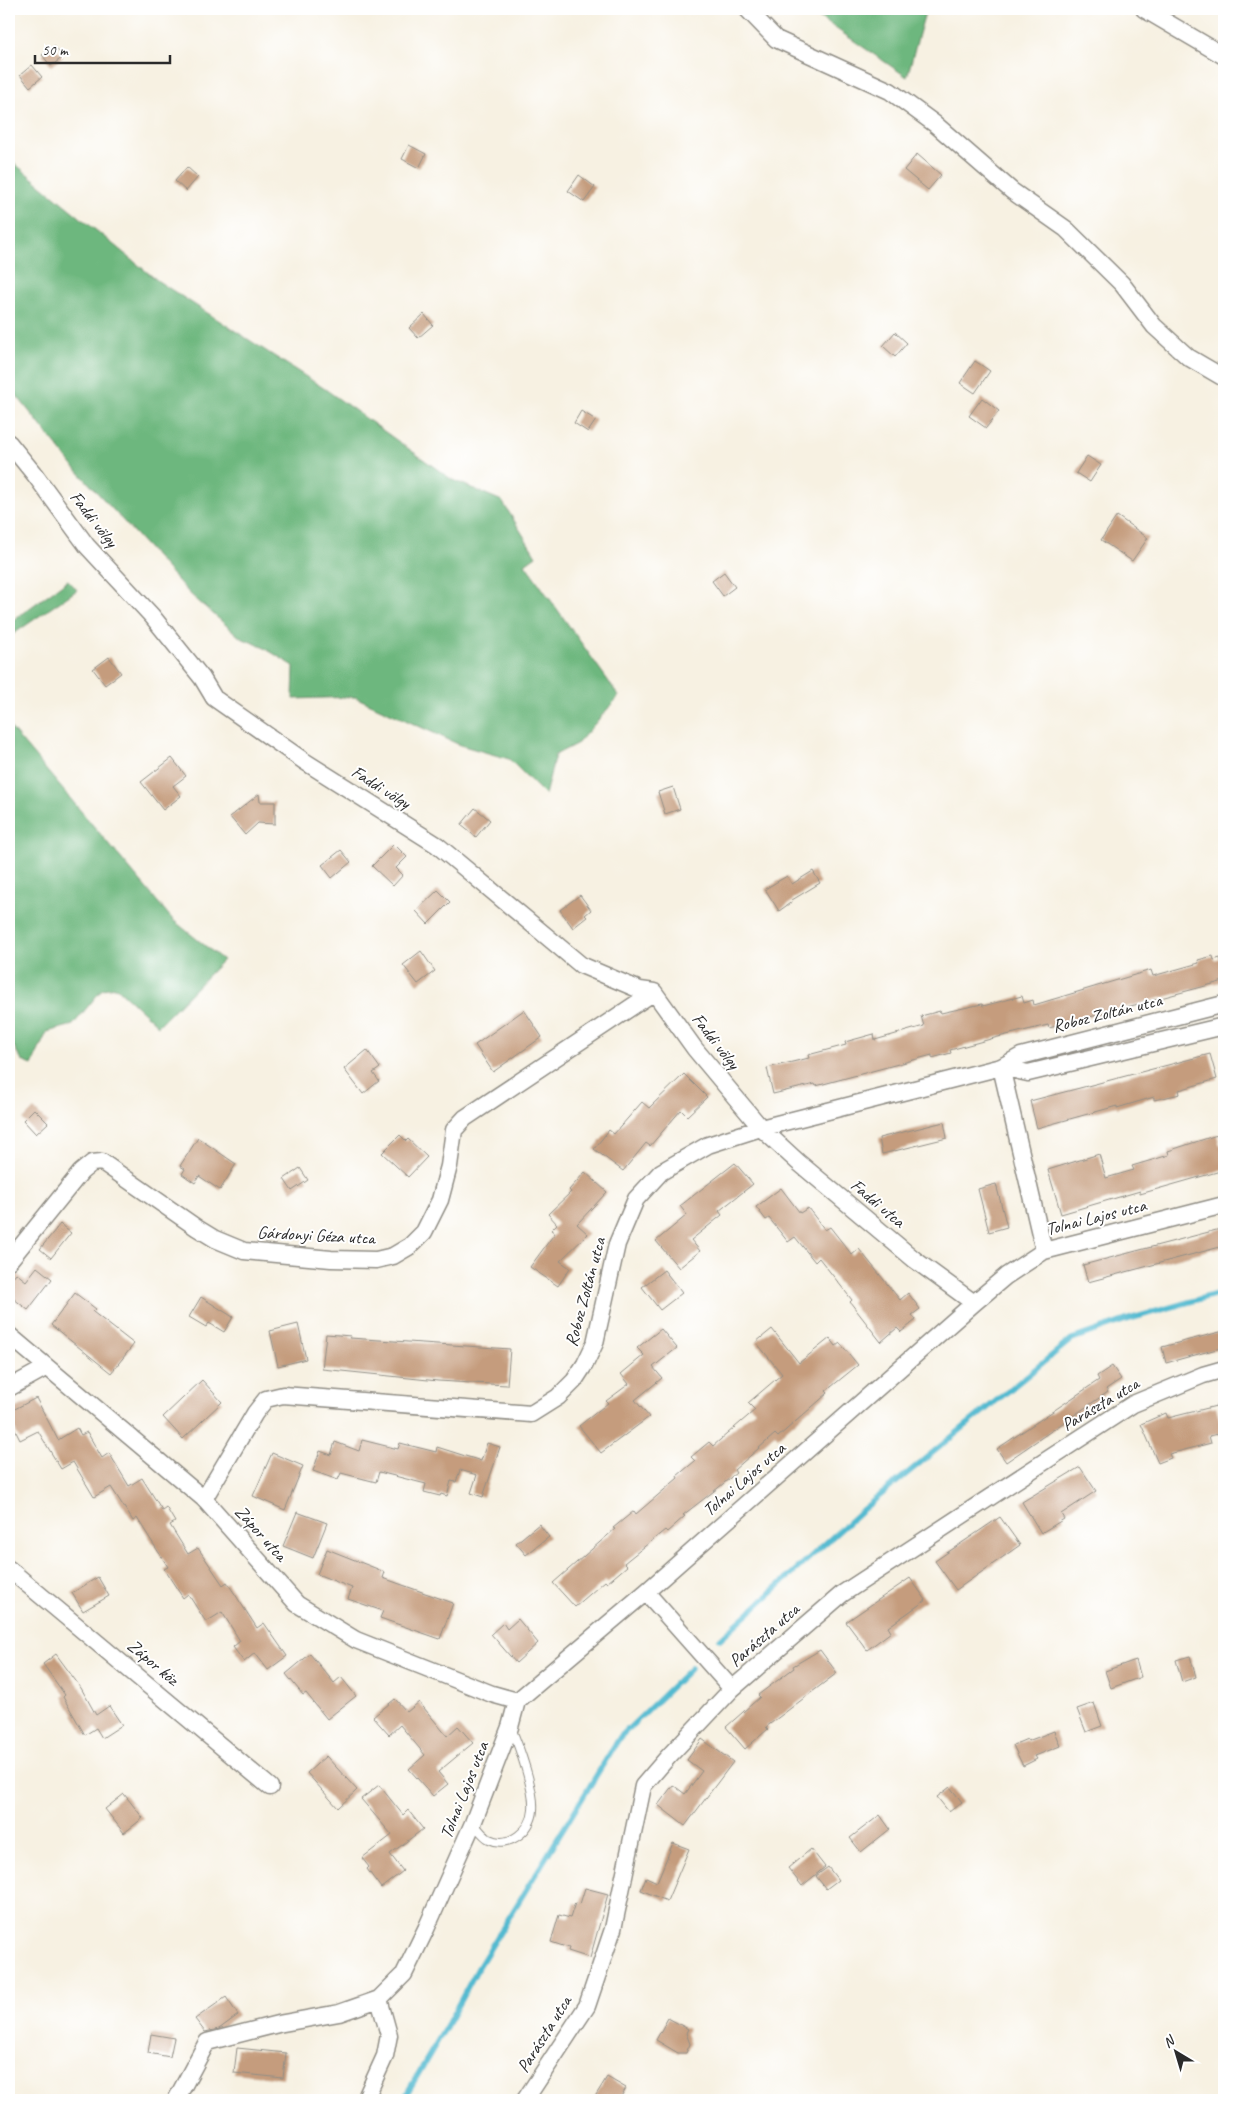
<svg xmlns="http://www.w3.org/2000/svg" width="1233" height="2109" font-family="Caveat,sans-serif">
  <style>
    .forest { fill: #6db77e; stroke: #4c7154 }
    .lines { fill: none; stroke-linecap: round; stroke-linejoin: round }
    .stream { stroke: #52bad0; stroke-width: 5.5 }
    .building { fill: #c59c7d }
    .lane-casing { stroke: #918e86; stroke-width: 10 }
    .street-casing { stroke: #918e86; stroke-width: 19 }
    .lane { stroke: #fff; stroke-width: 8 }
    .street { stroke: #fff; stroke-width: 16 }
    .labels { text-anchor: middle; stroke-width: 4; stroke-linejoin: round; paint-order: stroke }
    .street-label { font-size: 18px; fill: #2b2b2b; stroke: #fff }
  </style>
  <rect width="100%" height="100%" fill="#fff"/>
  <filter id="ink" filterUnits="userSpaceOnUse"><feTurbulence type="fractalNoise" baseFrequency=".02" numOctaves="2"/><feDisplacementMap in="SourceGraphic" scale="10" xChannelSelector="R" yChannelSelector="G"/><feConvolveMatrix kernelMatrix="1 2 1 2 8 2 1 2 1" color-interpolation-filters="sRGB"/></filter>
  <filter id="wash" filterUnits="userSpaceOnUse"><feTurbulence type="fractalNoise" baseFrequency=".0096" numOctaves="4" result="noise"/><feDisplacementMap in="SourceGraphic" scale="20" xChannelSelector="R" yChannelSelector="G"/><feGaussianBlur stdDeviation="1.12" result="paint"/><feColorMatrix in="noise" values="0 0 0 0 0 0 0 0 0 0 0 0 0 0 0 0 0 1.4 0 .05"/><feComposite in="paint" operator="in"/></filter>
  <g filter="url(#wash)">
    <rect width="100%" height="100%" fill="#f7f1e2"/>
    <path class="forest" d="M810,9H926L907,77L819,17Z
      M9,159L158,281L325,389L451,479L502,501L536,556L525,564L619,696L578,743L555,755L545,795L509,759L460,745L355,697L293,699L294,666L261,646L241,638L190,594L73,466L9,386Z
      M68,580L77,590L9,637V623Z
      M9,726L173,920L223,960L158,1026L116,987L102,989L73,1025L47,1032L32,1065L22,1061L9,1038Z"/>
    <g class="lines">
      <path class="stream" d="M720,1639L861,1511L1072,1339L1126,1320L1224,1292
        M403,2100L447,2025L478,1968L620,1737L691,1668"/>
    </g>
    <g id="blocks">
      <path class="building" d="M54,46L63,57L51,66L42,55Z
        M32,65L42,77L30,87L20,75Z
        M409,145L426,154L419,168L402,159Z
        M917,154L941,175L928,190L904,170Z
        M187,167L198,177L186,191L175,181Z
        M579,175L595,187L584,202L568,191Z
        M424,314L433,325L418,338L409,328Z
        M895,332L907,343L895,357L883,346Z
        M975,361L990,371L975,393L960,383Z
        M982,398L999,411L986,428L969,416Z
        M581,411L596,420L588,432L574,423Z
        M1087,456L1101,465L1090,482L1076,473Z
        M1117,516L1148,538L1132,561L1101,540Z
        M724,572L735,587L723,596L712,581Z
        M109,657L121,673L105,685L93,669Z
        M172,758L186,776L173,786L181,796L163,810L141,782Z
        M673,787L680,809L665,814L658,792Z
        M259,794L260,802H275V824L258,823L245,835L230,817Z
        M475,808L490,820L476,837L461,825Z
        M394,844L407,857L396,868L403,875L393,886L372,866Z
        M341,850L351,862L332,878L322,865Z
        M813,871L820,883L792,900L793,901L779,911L765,889L787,876L792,884Z
        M438,890L450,902L428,924L416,911Z
        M580,895L591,910L585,915L587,917L573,928L560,910Z
        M421,951L435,971L418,984L403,965Z
        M1213,956L1214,960L1220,958L1224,971V981L1049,1028L1048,1025L998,1037L950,1050L951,1053L932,1058V1055L816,1086L815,1084L773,1094L767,1068L809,1058L808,1055L846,1045L845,1042L874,1034L875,1040L924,1026L921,1016L940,1011L941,1013L982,1004L983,1006L1022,996L1024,1003L1033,1000L1034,1005L1151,970L1153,976L1199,963L1198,960Z
        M524,1010L542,1037L493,1072L475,1045Z
        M367,1050L380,1068L373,1073L379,1081L363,1094L344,1069Z
        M1210,1054L1217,1079L1179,1090L1180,1094L1154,1100V1097L1117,1108V1106L1037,1128L1030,1101Z
        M684,1074L707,1097L687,1116L681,1110L650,1146L646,1143L623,1171L594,1149L609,1130L614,1134L642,1102L649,1108Z
        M34,1109L48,1123L36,1134L23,1120Z
        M944,1122L947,1138L882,1154L879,1138Z
        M400,1135L406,1141L408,1139L427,1157L408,1177L382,1153Z
        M1217,1135L1220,1146L1224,1145V1170L1140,1194V1191L1061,1214L1048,1170L1099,1154L1106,1178L1134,1170L1132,1166L1169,1155L1168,1151Z
        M198,1138L236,1164L220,1190L199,1176L195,1183L182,1174L185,1169L180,1166Z
        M735,1163L753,1184L719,1211L722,1215L691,1240L700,1251L679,1268L656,1241L687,1215L680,1206Z
        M300,1168L308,1180L292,1191L284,1179Z
        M585,1172L607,1192L577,1224L588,1234L560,1261L570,1268L558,1286L530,1267L555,1233L551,1230L557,1224L548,1214L571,1192L569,1190Z
        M996,1184L1007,1227L989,1232L978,1189Z
        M781,1188L800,1213L808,1208L825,1230L830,1227L852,1255L859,1249L900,1300L908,1293L920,1309L912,1315L916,1320L901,1332L897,1328L881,1342L850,1302L852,1300L819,1258L815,1262L795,1237L788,1242L769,1218L766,1220L756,1207Z
        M60,1224L71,1233L51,1258L40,1249Z
        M1224,1228V1246L1088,1282L1083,1265Z
        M37,1267L52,1279L28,1310L9,1295V1282L16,1273L26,1281Z
        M664,1270L682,1293L660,1310L642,1287Z
        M75,1293L96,1309L93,1312L134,1344L111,1373L51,1325Z
        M201,1297L233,1317L224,1332L209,1323L206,1327L189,1317Z
        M298,1324L306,1359L278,1366L270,1331Z
        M661,1329L677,1348L653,1367L662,1378L635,1400L649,1417L601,1453L579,1426L608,1403L606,1401L629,1384L621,1374L644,1355L637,1348Z
        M772,1329L799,1363L830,1338L836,1346L840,1343L858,1365L826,1391L828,1393L778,1437L775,1434L734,1470L736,1473L718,1488L683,1515L685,1516L667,1532L665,1530L624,1563L627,1566L607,1583L605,1581L575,1607L553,1583L615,1529L613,1528L634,1511L636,1514L678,1478L677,1476L695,1461L691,1457L709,1442L713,1446L755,1410L748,1403L782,1374L756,1342Z
        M1224,1331V1347L1166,1363L1162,1347Z
        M326,1334L351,1336L350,1338L510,1349L507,1385L438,1381L322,1369Z
        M1112,1366L1121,1379L1106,1389L1108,1392L1006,1462L997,1449L1099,1380L1097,1376Z
        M202,1380L222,1402L183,1439L163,1417Z
        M36,1398L58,1440L77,1428L81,1435L87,1432L102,1458L109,1453L129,1486L142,1478L162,1510L166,1507L175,1522L170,1525L188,1554L198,1548L223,1585L227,1582L257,1628L264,1623L287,1656L268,1670L255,1653L244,1662L233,1647L240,1641L222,1612L206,1622L188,1594L183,1598L164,1569L168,1567L137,1518L133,1521L111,1487L94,1497L73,1462L61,1469L38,1431L20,1440L9,1418V1412Z
        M1216,1406L1223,1433L1209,1436L1211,1443L1169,1454L1171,1458L1158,1463L1141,1424L1166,1413L1168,1418Z
        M362,1440L398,1449L400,1443L436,1452L437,1447L481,1461L487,1443L500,1447L483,1497L471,1493L477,1475L460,1470L456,1482L451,1481L447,1496L441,1494L440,1496L424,1492L426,1484L379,1472L376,1482L341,1473L338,1480L313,1471L320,1451L331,1455L335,1442L359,1451Z
        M272,1453L303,1466L285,1510L253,1496Z
        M1080,1467L1096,1491L1061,1514L1064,1519L1041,1533L1022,1502Z
        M297,1512L327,1523L313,1558L283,1546Z
        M1000,1517L1020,1545L956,1590L935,1561Z
        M539,1524L549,1537L526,1555L516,1543Z
        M327,1549L385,1572L383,1578L453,1603L440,1639L380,1618L383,1611L348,1599L352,1588L317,1574Z
        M98,1577L109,1596L83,1611L72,1593Z
        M910,1578L926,1600L888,1627L891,1632L867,1650L846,1622Z
        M518,1619L538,1643L516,1663L491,1634L503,1623L507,1629Z
        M820,1650L837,1673L766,1727L768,1729L745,1749L726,1727L760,1697L758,1695L794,1668L793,1666Z
        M56,1654L81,1688L96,1715L109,1706L122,1725L102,1738L96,1728L85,1735L63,1697L65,1695L43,1664Z
        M310,1654L334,1683L341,1677L356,1696L327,1719L306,1693L303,1695L286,1674Z
        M1190,1656L1196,1677L1182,1682L1176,1660Z
        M1136,1660L1141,1677L1111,1688L1105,1671Z
        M395,1699L407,1712L419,1702L447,1736L458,1726L473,1743L438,1772L448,1784L433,1796L409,1769L425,1755L400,1725L389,1735L373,1717Z
        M1094,1703L1102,1726L1086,1732L1077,1709Z
        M1054,1731L1060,1746L1035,1756L1037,1759L1023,1766L1013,1745L1027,1739L1028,1741Z
        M702,1739L733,1762L685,1826L658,1805L673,1785L685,1794L702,1771L687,1760Z
        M326,1756L357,1790L338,1808L307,1773Z
        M379,1785L403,1815L408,1810L423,1829L390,1854L403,1871L381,1888L367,1869L369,1867L362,1858L392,1835L361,1799Z
        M950,1787L962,1802L949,1812L937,1797Z
        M124,1794L143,1818L124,1833L105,1809Z
        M880,1815L890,1829L861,1852L850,1838Z
        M673,1843L689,1849L667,1901L641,1890L646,1877L657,1882Z
        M811,1849L825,1867L802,1886L788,1868Z
        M828,1867L838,1880L826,1889L816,1876Z
        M585,1888L608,1894L590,1958L568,1951L569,1948L551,1942L559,1915L570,1918L575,1903L580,1904Z
        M226,1997L238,2015L219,2029L205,2032L195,2019Z
        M668,2018L688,2029L686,2033L690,2044L686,2053H678L656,2040Z
        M151,2034L174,2038L170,2057L148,2053Z
        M237,2048L286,2053L283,2078L234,2073Z
        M607,2077L626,2088L619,2100H593Z"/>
    </g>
  </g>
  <g filter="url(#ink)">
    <use href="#blocks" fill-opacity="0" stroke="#918e86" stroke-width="1"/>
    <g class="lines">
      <g class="lane-casing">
        <path id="lane" d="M473,1823C478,1828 483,1836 489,1839C509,1849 532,1830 533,1810C535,1791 519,1746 511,1728"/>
      </g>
      <g class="street-casing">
        <path id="street" d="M747,9L776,39L890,91L935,124L1012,191L1066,229L1122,284L1154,326L1188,357L1224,378
          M1144,9L1224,56
          M9,443L35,475L87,546L152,616L202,678L214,698L304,761L437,845L581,965L640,990L654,992L695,1049L761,1128L798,1162L915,1260L974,1303
          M1001,1067L1028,1073L1224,1026
          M1001,1067L1044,1251
          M9,1261L81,1172L92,1163L102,1162L197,1228L215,1239L244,1251L331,1259L376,1260L393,1256L410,1246L424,1232L440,1200L449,1166L454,1130L465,1118L654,992
          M9,1335L204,1499L297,1604L356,1640L492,1694L517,1701
          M9,1388L47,1367
          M204,1499L255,1413L266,1399L283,1395L531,1414L558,1397L574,1381L585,1364L595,1343L617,1244L636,1199L661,1172L708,1145L761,1128L1001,1067L1021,1056L1224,1004
          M9,1569L270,1787
          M646,1592L732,1689
          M176,2100L207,2042L278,2024L339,2013L379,1999L404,1974L426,1929L473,1823L510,1727L517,1701L646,1592L974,1303L1006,1276L1044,1251L1224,1205
          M365,2100L385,2056L389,2035L379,1999
          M525,2100L587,2006L613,1929L643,1786L668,1757L732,1689L842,1594L1079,1439L1133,1404L1203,1375L1224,1369"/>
      </g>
      <use href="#lane" class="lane"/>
      <use href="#street" class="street"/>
    </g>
  </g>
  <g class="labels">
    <g class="street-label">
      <text transform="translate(94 519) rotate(52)" y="6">Faddi völgy</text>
      <text transform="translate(381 787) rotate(32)" y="6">Faddi völgy</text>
      <text transform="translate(1107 1013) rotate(-14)" y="6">Roboz Zoltán utca</text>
      <text transform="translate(716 1041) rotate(52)" y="6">Faddi völgy</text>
      <text transform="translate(878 1203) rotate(40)" y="6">Faddi utca</text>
      <text transform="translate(1096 1217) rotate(-14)" y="6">Tolnai Lajos utca</text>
      <text transform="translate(316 1235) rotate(3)" y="6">Gárdonyi Géza utca</text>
      <text transform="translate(585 1292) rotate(-75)" y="6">Roboz Zoltán utca</text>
      <text transform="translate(1100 1404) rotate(-31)" y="6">Parászta utca</text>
      <text transform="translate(744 1479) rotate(-41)" y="6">Tolnai Lajos utca</text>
      <text transform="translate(261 1533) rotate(48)" y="6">Zápor utca</text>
      <text transform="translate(764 1635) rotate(-41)" y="6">Parászta utca</text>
      <text transform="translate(153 1662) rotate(40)" y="6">Zápor köz</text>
      <text transform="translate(464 1790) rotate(-68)" y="6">Tolnai Lajos utca</text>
      <text transform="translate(544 2034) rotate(-58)" y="6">Parászta utca</text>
    </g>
  </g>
  <rect width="1233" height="2109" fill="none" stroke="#fff" stroke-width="30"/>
  <g transform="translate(1176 2052) rotate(322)" stroke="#ffffff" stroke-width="4" paint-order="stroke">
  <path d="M0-4L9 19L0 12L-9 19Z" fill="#2b2b2b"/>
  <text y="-8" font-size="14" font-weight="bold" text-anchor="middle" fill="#2b2b2b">N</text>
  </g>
  <path d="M35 55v8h135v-8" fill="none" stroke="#2b2b2b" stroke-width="2.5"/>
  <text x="42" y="55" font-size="15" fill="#2b2b2b" stroke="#ffffff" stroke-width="4" paint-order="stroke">50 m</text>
</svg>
